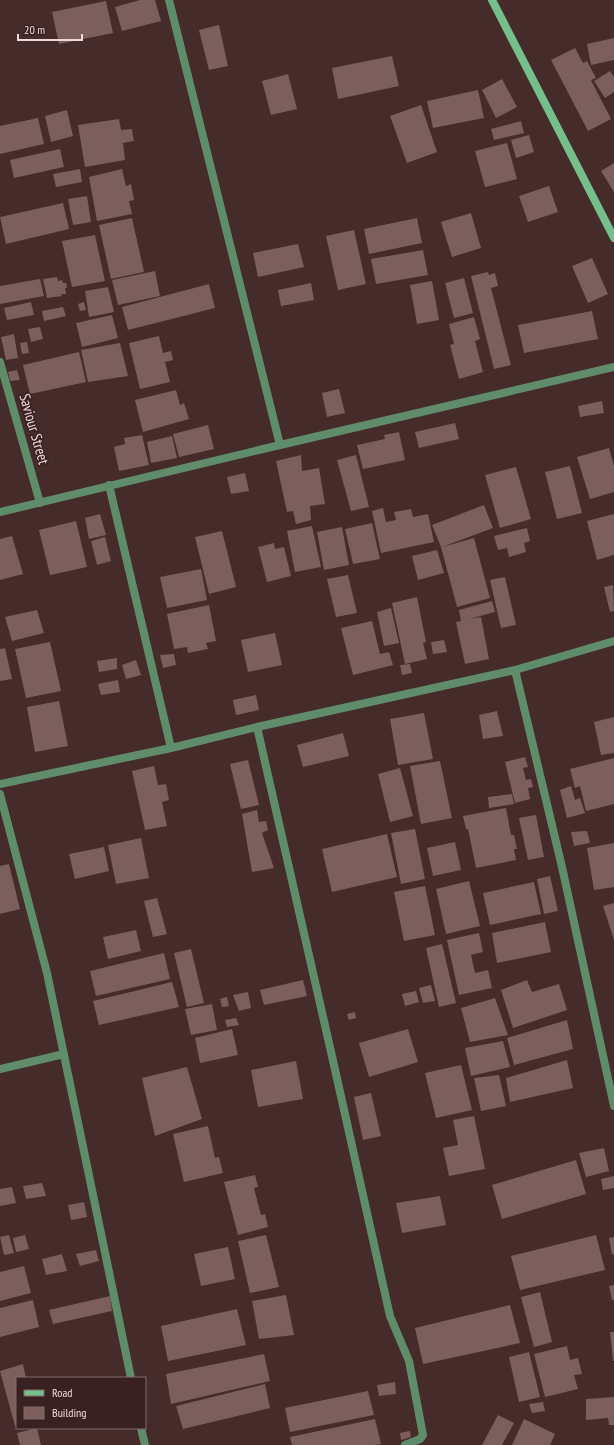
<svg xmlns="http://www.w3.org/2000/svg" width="614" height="1445" font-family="'PT Sans Narrow',sans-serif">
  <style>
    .building { fill: #7c5e5d }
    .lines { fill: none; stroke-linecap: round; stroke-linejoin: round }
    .street { stroke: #5f8d6c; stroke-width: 8 }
    .secondary { stroke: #74bf8b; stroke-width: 8 }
    .labels { text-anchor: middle; stroke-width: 3; stroke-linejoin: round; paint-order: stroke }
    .street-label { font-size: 15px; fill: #ebdad9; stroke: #3a2121 }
  </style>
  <rect width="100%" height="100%" fill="#452b2a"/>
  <path class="building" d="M140,0H155L161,21L122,31L115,7Z
    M106,1L113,33L59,44L52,12Z
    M219,25L228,66L209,70L199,30Z
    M614,38V60L591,65L587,44Z
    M575,48L583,63L587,61L596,78L591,80L611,119L588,131L551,60Z
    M392,56L399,86L338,99L332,68Z
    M610,71L614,77V92L605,98L594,81Z
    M288,74L297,109L271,115L262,81Z
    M502,79L517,107L496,118L482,90Z
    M478,90L484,118L433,128L427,101Z
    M421,105L437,152L407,163L390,116Z
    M67,110L73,136L51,142L45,116Z
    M38,118L44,144L0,154V126Z
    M119,119L121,130L132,129L133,136L134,141L123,143L125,160L85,167L78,125Z
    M521,121L524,133L494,140L491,129Z
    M529,135L534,152L516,158L511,140Z
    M507,143L517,179L485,187L475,151Z
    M60,149L64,167L14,178L10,160Z
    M614,163V192L601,171Z
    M80,169L82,182L56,187L53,174Z
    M122,169L126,186L131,184L134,200L129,201L132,214L97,221L89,177Z
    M549,186L558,212L528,222L519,196Z
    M87,196L91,222L73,225L68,199Z
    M63,203L69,229L6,244L0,217Z
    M471,213L481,248L452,257L441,222Z
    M132,218L144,272L111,279L99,225Z
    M417,218L422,243L369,254L364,229Z
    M354,230L366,284L338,290L326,236Z
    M95,235L105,281L72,287L62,241Z
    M298,244L304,267L258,277L253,253Z
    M423,250L428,275L376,284L371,259Z
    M592,258L608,294L588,303L572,266Z
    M155,271L160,296L118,305L112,280Z
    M488,272L489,275L495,273L498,286L491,288L511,365L494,369L471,276Z
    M57,277L58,281L62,280L63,283H66L67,288H65L66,294H61L62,296L47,298L43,279Z
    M464,278L473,313L454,318L445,283Z
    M40,279L44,296L0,304V286Z
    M432,281L439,320L417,324L410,285Z
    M311,283L314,300L281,306L278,290Z
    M209,284L215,308L128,330L122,307Z
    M108,287L114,312L89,317L85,291Z
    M31,302L34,315L7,320L4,308Z
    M84,302L86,310L80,311L78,304Z
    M63,307L66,316L44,321L42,311Z
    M592,311L598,339L524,353L518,325Z
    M112,315L118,338L82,347L76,323Z
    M474,317L480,339L475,341L483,372L459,379L450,345L454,344L449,324Z
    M40,327L43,339L31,342L28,329Z
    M14,334L18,358L6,360L1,337Z
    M159,336L163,353L171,351L173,360L165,362L170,382L140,389L129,343Z
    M27,342L29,353L22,354L20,343Z
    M120,343L128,376L88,382L81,350Z
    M79,352L86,382L30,394L23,365Z
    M17,370L20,380L10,381L8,372Z
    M339,389L345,413L327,417L322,393Z
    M176,390L180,405L184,403L189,419L143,432L135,400Z
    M602,401L604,413L580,417L578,406Z
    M455,423L459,439L419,448L415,432Z
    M208,425L214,449L179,457L173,434Z
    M399,432L405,460L363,469L357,445L385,439L384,435Z
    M142,435L149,465L119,471L114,447L125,444L124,438Z
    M172,436L177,458L151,463L147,442Z
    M609,448L614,466V492L590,499L577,457Z
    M301,455L302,471L319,468L325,504L310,506L311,520L296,524L293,511L287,512L276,461Z
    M356,455L369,507L351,511L337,460Z
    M570,466L582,513L557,519L545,472Z
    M516,467L531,519L500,528L485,475Z
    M245,473L249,491L231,494L227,477Z
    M484,505L493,528L442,547L474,538L490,598L457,607L441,547L432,525Z
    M383,508L386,522L396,520L394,512L411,509L413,517L428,514L434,542L381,553L372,511Z
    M100,514L106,535L89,539L85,518Z
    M614,514V555L597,560L587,521Z
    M76,521L87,567L50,575L39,530Z
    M372,523L380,559L353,564L345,529Z
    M312,526L321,567L295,572L287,531Z
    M342,527L349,565L324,570L317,532Z
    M527,528L530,541L524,543L526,552L509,557L507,548L498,550L494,536Z
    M222,531L236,587L209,594L195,537Z
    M12,536L23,574L0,580V539Z
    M105,537L111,561L97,565L91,541Z
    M274,543L275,549L284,547L291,576L267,582L258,547Z
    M437,550L444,573L418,580L412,556Z
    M201,569L207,600L167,608L160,577Z
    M348,575L357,613L336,617L327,579Z
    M505,577L516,625L501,628L490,580Z
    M613,585L614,611L610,612L604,587Z
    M417,597L426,642L423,643L427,659L405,664L392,603Z
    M492,601L495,612L469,619L481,617L489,659L465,664L456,622L461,621L459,610Z
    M209,605L216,641L206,643L208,649L188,653L187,647L174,649L167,614Z
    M391,608L399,643L384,646L377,612Z
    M37,610L44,633L12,641L5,617Z
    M372,621L380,654L389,652L393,665L353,675L341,628Z
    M275,633L282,665L248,672L241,640Z
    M444,640L447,652L433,654L431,642Z
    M50,642L61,691L26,698L15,649Z
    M5,648L12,679L0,681V649Z
    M174,654L176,665L163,668L160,655Z
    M117,658V669L99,672L97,661Z
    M136,660L141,675L126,679L122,665Z
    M410,664L412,673L402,675L400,665Z
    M118,680L120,692L101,695L98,684Z
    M256,695L259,710L236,715L233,700Z
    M59,701L68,746L35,752L27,707Z
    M497,711L503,736L483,739L479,715Z
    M424,713L433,759L398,765L390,719Z
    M614,717V753L601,755L594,722Z
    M343,733L349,756L303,767L297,745Z
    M525,757L528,767L523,768L526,780L531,779L533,787L528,788L530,799L515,803L505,762Z
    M614,758V804L586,811L580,786L575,788L570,769Z
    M248,760L259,805L241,809L230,764Z
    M440,761L452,818L421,824L410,766Z
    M154,766L158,785L166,784L169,800L162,802L167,826L145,830L132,771Z
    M400,768L413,816L390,822L378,774Z
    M571,786L575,800L580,798L585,813L567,818L560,790Z
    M512,794L514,804L489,808L488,797Z
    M506,808L511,835H514L517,849H514L516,860L476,868L468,829H466L463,816Z
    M257,810L259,822L266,821L268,830L262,833L274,868L252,872L242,814Z
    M536,815L544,857L528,860L519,818Z
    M415,829L425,879L401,884L391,833Z
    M587,831L590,843L574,846L571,832Z
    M387,834L397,877L332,892L322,849Z
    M141,838L149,878L116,884L108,845Z
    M455,842L461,870L433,876L427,848Z
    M614,843V887L594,890L587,848Z
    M104,847L109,871L75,879L69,854Z
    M9,864L20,909L0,914V866Z
    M550,876L558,911L544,914L537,879Z
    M469,881L480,926L446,934L436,889Z
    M534,882L541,914L490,925L483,893Z
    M425,886L435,935L404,941L394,892Z
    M157,898L167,934L153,937L144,901Z
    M614,903V940L603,906Z
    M545,922L551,952L497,963L492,933Z
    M136,930L141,951L108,959L103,937Z
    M479,933L483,952L471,955L475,973L488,970L492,988L459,995L447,940Z
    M442,944L456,1003L439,1007L426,948Z
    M191,949L204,1003L187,1007L174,953Z
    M164,953L170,979L96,996L90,971Z
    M303,980L307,996L264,1005L260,990Z
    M527,980L532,992L559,984L567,1010L513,1028L501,990Z
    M172,982L179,1007L99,1025L93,1001Z
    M431,985L435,1001L423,1003L419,988Z
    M416,991L419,1002L405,1006L402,994Z
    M248,992L251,1008L239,1011L233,995Z
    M227,997L229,1006L222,1007L220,999Z
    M495,998L508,1035L470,1042L461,1008Z
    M212,1004L217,1030L191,1035L185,1009Z
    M355,1012L356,1018L349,1020L347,1014Z
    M236,1018L239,1025L227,1027L225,1020Z
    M567,1020L573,1049L514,1065L507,1038Z
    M232,1029L238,1055L200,1063L195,1038Z
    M408,1029L418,1062L369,1077L359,1043Z
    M503,1041L510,1067L471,1076L465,1048Z
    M567,1060L573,1088L510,1102L506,1078Z
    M296,1061L303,1099L258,1107L251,1070Z
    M461,1065L472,1110L436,1118L425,1073Z
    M187,1067L202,1119L155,1136L142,1078Z
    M499,1075L506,1106L481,1111L474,1078Z
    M371,1093L381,1136L363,1140L354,1097Z
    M474,1116L485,1169L449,1176L443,1148L458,1145L453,1120Z
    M208,1126L215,1158L219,1157L223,1173L184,1182L173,1134Z
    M604,1148L609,1171L586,1177L579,1153Z
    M576,1160L586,1194L502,1219L492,1185Z
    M255,1175L258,1187L254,1188L261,1215L265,1214L268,1227L238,1235L224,1182Z
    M614,1176V1188L603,1190L601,1179Z
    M42,1183L46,1196L26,1199L23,1186Z
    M12,1187L16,1203L0,1206V1189Z
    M440,1196L446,1225L402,1233L396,1203Z
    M84,1202L87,1217L71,1220L68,1205Z
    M9,1235L14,1253L4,1255L0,1237Z
    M25,1235L29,1249L16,1252L13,1238Z
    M266,1235L279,1287L250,1293L238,1241Z
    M596,1235L605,1270L520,1290L511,1256Z
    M614,1237V1254L612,1255L609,1238Z
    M228,1247L235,1279L201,1286L194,1254Z
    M96,1250L99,1261L80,1266L76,1254Z
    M62,1254L67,1271L46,1275L42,1259Z
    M24,1266L31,1293L0,1301V1272Z
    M614,1285V1300H612L609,1286Z
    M540,1292L552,1342L534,1347L521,1297Z
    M286,1295L294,1335L259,1339L252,1301Z
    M110,1296L112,1311L53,1324L49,1310Z
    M33,1300L39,1327L0,1337V1308Z
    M510,1305L520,1343L423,1364L415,1328Z
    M237,1309L246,1345L168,1361L161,1326Z
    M610,1332H614V1361H613Z
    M567,1346L570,1360L578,1358L582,1374L574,1375L578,1389L545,1397L534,1354Z
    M529,1352L540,1397L519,1402L509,1357Z
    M264,1354L270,1381L171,1404L166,1374Z
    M23,1364L26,1378H17V1426H15L0,1371Z
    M395,1382L396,1394L379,1396L377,1385Z
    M265,1384L270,1408L183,1429L176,1406Z
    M368,1391L374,1415L290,1432L285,1408Z
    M614,1397V1425H609L608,1418L586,1420V1399Z
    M543,1402L545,1411L532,1413L529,1404Z
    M498,1415L514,1423L502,1445H482Z
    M375,1419L381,1444L375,1445H292L290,1437Z
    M524,1419L555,1434L550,1445H512Z
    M37,1428L41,1445H20L17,1433Z
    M410,1431L411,1437L401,1440L400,1433Z"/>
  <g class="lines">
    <path class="street" d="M169,0L280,445
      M0,362L40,503
      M109,485L171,748
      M0,512L280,445L614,367
      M515,670L562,867L614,1106
      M257,727L334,1065L390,1316L409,1361L423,1435L420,1439L405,1445
      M0,784L171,748L257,727L515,670L614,641
      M0,794L47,973L131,1378
      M0,1069L64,1054
      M141,1428L145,1445"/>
    <path class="secondary" d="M492,0L614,238"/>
  </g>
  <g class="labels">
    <g class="street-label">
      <text transform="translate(34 429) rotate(74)" y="5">Saviour Street</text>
    </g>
  </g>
  <rect x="16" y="1377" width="130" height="52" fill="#3a2121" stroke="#816b6b"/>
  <rect x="24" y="1390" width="20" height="6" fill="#74bf8b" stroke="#816b6b"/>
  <text x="52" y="1397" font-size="12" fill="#ebdad9">Road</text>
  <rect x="24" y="1407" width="20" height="12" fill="#7c5e5d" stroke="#816b6b"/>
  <text x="52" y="1417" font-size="12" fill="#ebdad9">Building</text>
  <path d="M18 34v6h64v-6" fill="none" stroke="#ebdad9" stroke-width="2"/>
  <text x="24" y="34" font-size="12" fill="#ebdad9" stroke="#3a2121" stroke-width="3" paint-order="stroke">20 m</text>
</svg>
